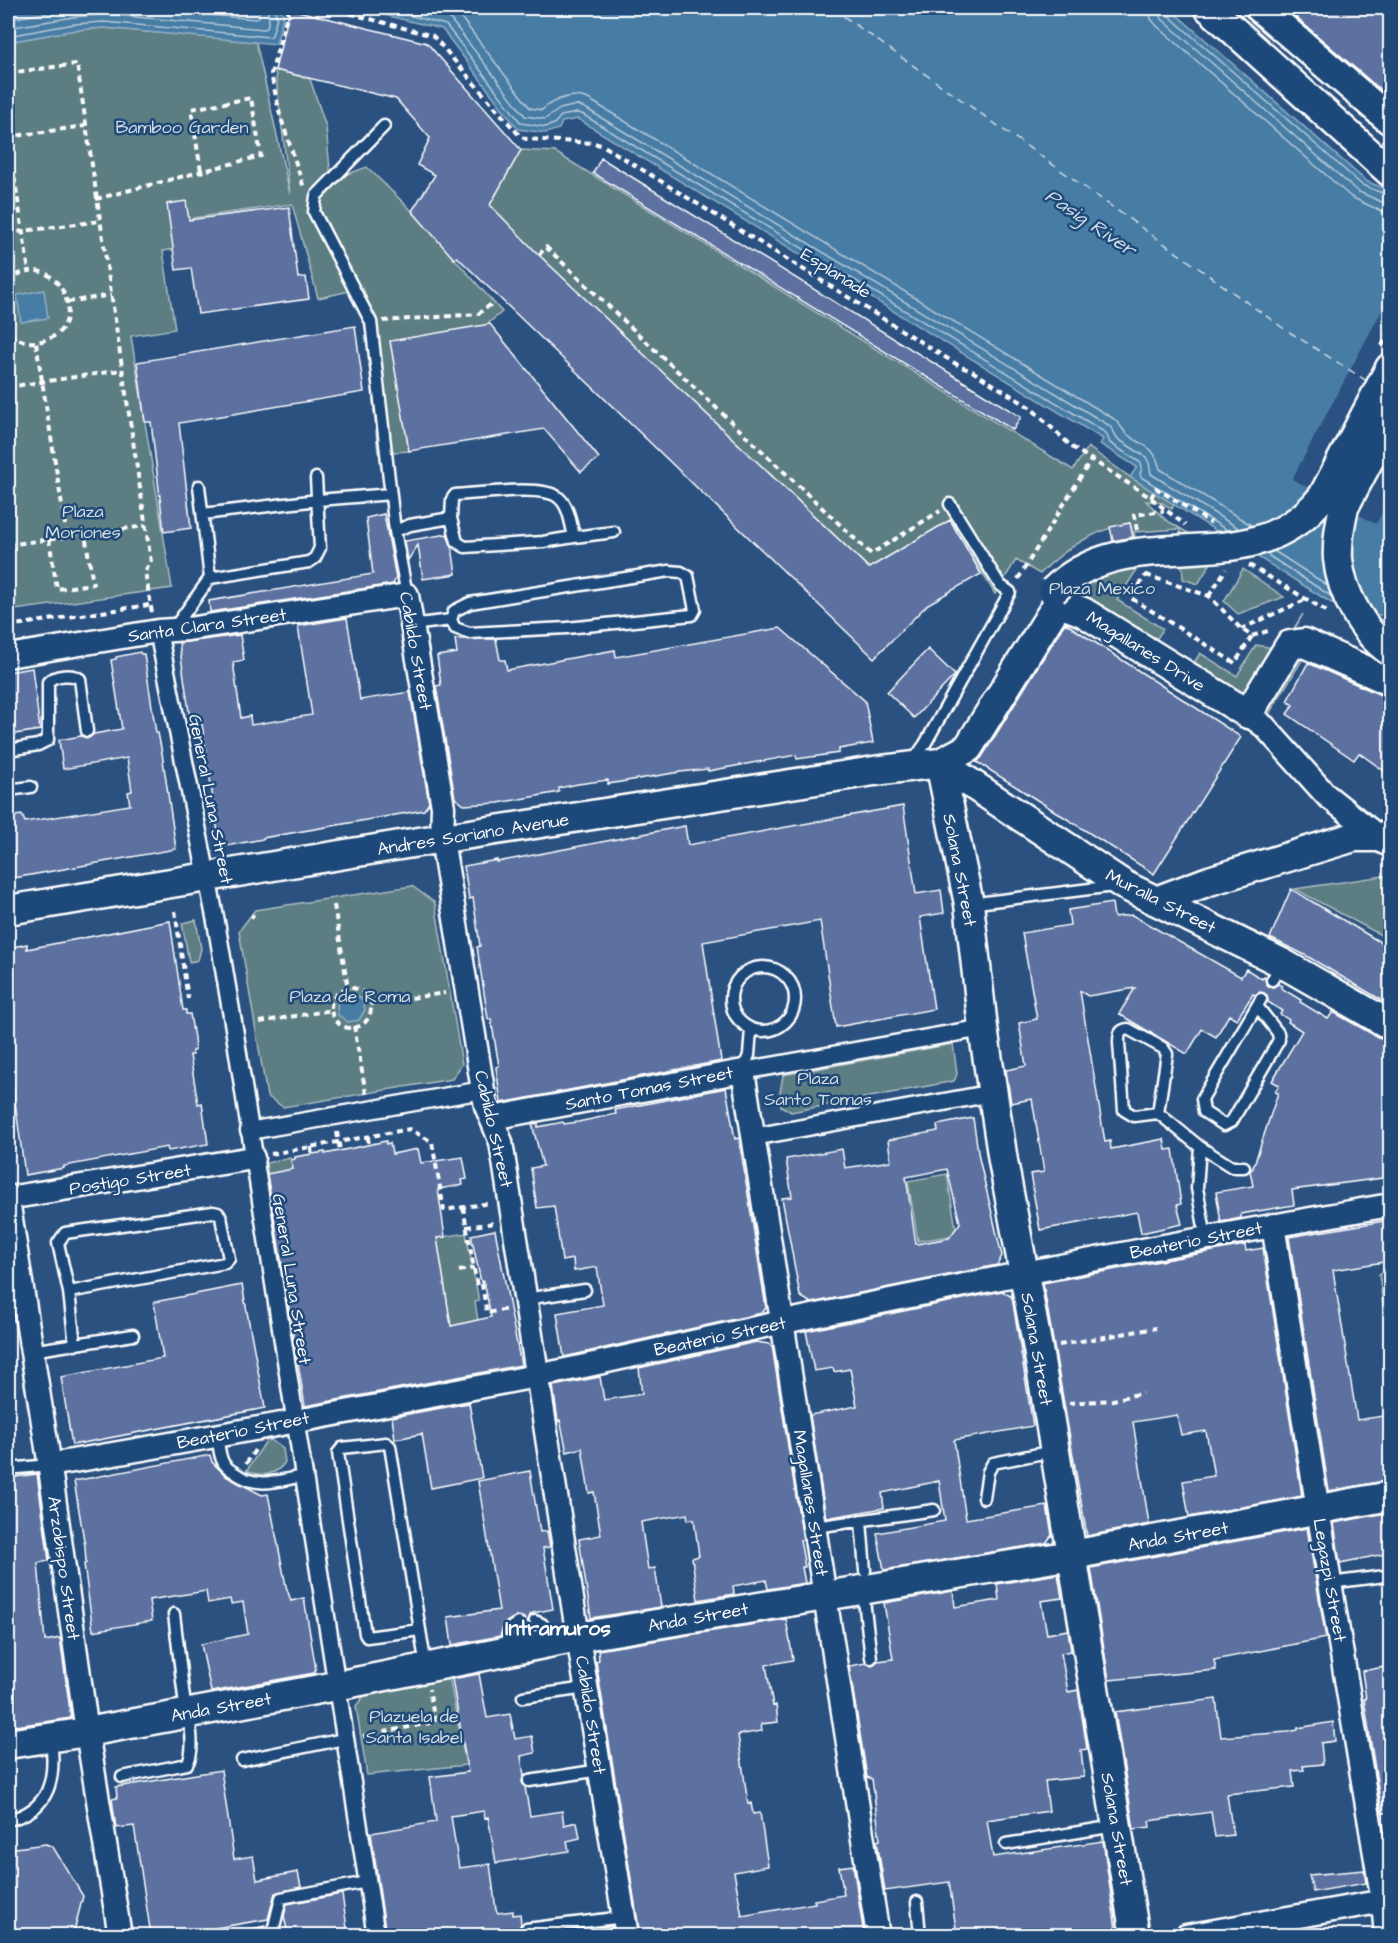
<svg xmlns="http://www.w3.org/2000/svg" width="1398" height="1943" font-family="'Architects Daughter',sans-serif">
  <style>
    .green { fill: #5b7d82; stroke: #adbec0; stroke-width: 1.5 }
    .water { fill: #477ba4; stroke: #91b0c8; stroke-width: 1.5 }
    .pier { fill: #2b5181 }
    .lines { fill: none; stroke-linecap: round; stroke-linejoin: round }
    .shore { stroke: #b5cadb; stroke-width: 1.5 }
    .ferry { stroke: #d1dee8; stroke-width: 1.5; stroke-dasharray: 8 6; stroke-linecap: butt }
    .building { fill: #5c71a0; stroke: #fff; stroke-width: 1.5; fill-rule: evenodd }
    .service-casing { stroke: #fff; stroke-width: 15 }
    .pedestrian-casing { stroke: #fff; stroke-width: 21 }
    .minor-casing { stroke: #fff; stroke-width: 27 }
    .tertiary-casing { stroke: #fff; stroke-width: 33 }
    .path { stroke: #fff; stroke-width: 4; stroke-dasharray: 6 4.5; stroke-linecap: butt }
    .service { stroke: #1f4a7a; stroke-width: 10 }
    .pedestrian { stroke: #1f4a7a; stroke-width: 16 }
    .minor { stroke: #1f4a7a; stroke-width: 22 }
    .tertiary { stroke: #1f4a7a; stroke-width: 28 }
    .tertiary-bridge-casing { stroke: #fff; stroke-width: 33; stroke-linecap: butt }
    .tertiary-bridge { stroke: #1f4a7a; stroke-width: 28 }
    .labels { text-anchor: middle; stroke-width: 5; stroke-linejoin: round; paint-order: stroke }
    .park-label { font-size: 18px; fill: #d6dee0; stroke: #1f4a7a }
    .street-label { font-size: 18px; fill: #fff; stroke: #1f4a7a }
    .water-label { font-size: 20px; font-style: italic; fill: #d1dee8; stroke: #1f4a7a }
    .quarter-label { font-size: 21px; font-weight: bold; fill: #fff; stroke: #1f4a7a }
  </style>
  <rect width="100%" height="100%" fill="#2b5181"/>
  <filter id="ink" filterUnits="userSpaceOnUse"><feTurbulence type="fractalNoise" baseFrequency=".0167" numOctaves="2"/><feDisplacementMap in="SourceGraphic" scale="12" xChannelSelector="R" yChannelSelector="G"/><feConvolveMatrix kernelMatrix="1 2 1 2 8 2 1 2 1" color-interpolation-filters="sRGB"/></filter>
  <g filter="url(#ink)">
    <path class="green" d="M104,28L256,42L290,194L275,70L310,79L326,127L331,180L367,167L412,211L502,312L486,325L391,341L409,451L378,453L373,400L374,317L363,288L318,298L292,204L193,218L196,246L163,251L175,329L131,336L172,588L8,611V42L75,30Z
      M521,150L555,152L1073,470L1088,447L1130,477L1174,504L1172,509L1163,503L1146,501L1166,520L1218,551L1198,584L1183,579L1180,529L1134,532L1139,556L1119,561L1136,571L1117,600L1163,629L1154,643L1070,590C1090,571 1111,561 1138,555L1130,523C1094,530 1065,548 1040,574L1016,560L995,594L950,520L869,568L539,255L490,205Z
      M1243,569L1284,597L1238,614L1224,601Z
      M1303,614L1296,626L1249,702L1192,666L1200,653L1237,676L1256,645L1281,649Z
      M1294,651L1307,652L1269,714L1265,712Z
      M1390,875V940L1295,889Z
      M412,886L435,903L462,1064L452,1079L283,1107L267,1096L239,931L255,910Z
      M196,920L201,949L198,960L189,962L182,923Z
      M953,1044L957,1074L954,1081L791,1112L781,1106L780,1093L783,1075Z
      M291,1158L293,1169L268,1174L266,1163Z
      M947,1174L957,1235L918,1241L908,1181Z
      M466,1233L479,1301L475,1302L478,1320L451,1327L437,1238Z
      M1390,1272V1359L1379,1274Z
      M271,1440L283,1449L285,1462C277,1475 260,1478 247,1470L266,1441Z
      M449,1676L466,1765L367,1775L356,1706L364,1696L376,1689Z"/>
    <path class="water" d="M8,8H278L284,14L276,44L104,28L75,30L8,42Z
      M356,8H1169L1366,181L1390,191V614C1369,617 1349,612 1330,602L1130,477L1137,467L1100,444L1103,439L578,119L562,122L559,129L546,133L518,129L442,29Z
      M44,290L48,318L21,322L17,295Z
      M354,994L363,1000L365,1010L359,1020L348,1022L338,1015L337,1005L343,995Z"/>
    <path class="pier" d="M1390,295V497L1376,524L1292,479Z"/>
    <g class="lines">
      <path class="shore" d="M128,8L256,19L259,17L258,8
        M381,8L446,25L521,123L546,127L554,124L561,116L577,113L582,114L1106,433L1110,443L1141,463L1142,468L1140,474L1141,477L1227,530
        M411,8L445,16L451,20L525,116L545,119L560,109L577,105L585,108L1110,426L1118,439L1146,457L1149,463L1151,474L1238,528
        M448,8L459,15L530,108L542,110C555,98 574,92 590,100L1114,419C1120,423 1122,430 1127,434C1145,449 1153,443 1160,469L1251,525
        M1149,8L1151,19L1157,26L1351,197L1381,211L1390,213
        M1158,8L1159,15L1163,20L1357,191L1384,203L1390,204
        M1166,8L1168,15L1362,185L1390,196
        M8,19L79,8
        M8,28L74,17L104,14L264,29L267,28L269,18L267,8
        M8,36L74,24L104,22L270,37L272,35L277,17L274,8
        M1274,551L1327,585
        M1266,554L1331,596"/>
      <path class="ferry" d="M832,8L1283,328L1367,381"/>
    </g>
    <path class="building" d="M1285,8H1390V96L1376,86Z
      M290,9L427,43L521,150L490,205L539,255L869,568L950,520L981,574L928,604L874,658L457,257L454,259L412,211L435,175L417,165L430,138L396,99L275,70Z
      M601,158L1021,417L1013,430L593,173Z
      M186,201L189,220L289,207L298,278L306,277L309,299L198,314L191,268L176,270L167,204Z
      M490,324L599,458L581,472L544,429L409,451L390,341Z
      M355,326L364,392L179,423L191,528L164,532L151,422H145L137,362Z
      M384,514L396,578L393,584L210,612L209,601L373,574L366,518Z
      M1130,523L1133,537L1113,541L1110,527Z
      M447,534L452,547L456,574L423,579L418,545L408,560L405,541Z
      M347,618L360,700L410,692L429,803L424,810L263,838V839L220,847L202,724L191,725L179,643L240,635L244,660L233,662L241,718L250,716L251,725L312,715L298,626Z
      M1065,623L1241,737L1154,874L977,762L982,757Z
      M780,628L865,701L873,743L839,749V753L797,759L796,755L708,771V769L680,772L608,784V780L578,784L559,788V792L498,803L464,805L455,798L436,686L441,685L437,656L457,653L455,639H496L500,660H505L507,670L615,650L616,657Z
      M928,649L955,675L914,718L887,692Z
      M140,652L141,654H144L156,733H158L162,753L176,849L8,879V817L22,815L25,822L130,805L128,792L132,791L127,758L63,769L59,740L81,736L89,738L94,734L122,729L111,660L116,659V657Z
      M1308,663L1383,696L1390,697V775L1359,753L1354,760L1287,714L1293,705L1287,701Z
      M32,668L40,730L8,735V672Z
      M903,806L916,894L941,890L944,913L920,917L934,1009L836,1027L820,921L703,942L721,1061L501,1103L496,1067L499,1066L491,1019H488L477,947L480,946L473,898L469,899L464,866L497,860V862L685,826L688,845Z
      M1291,889L1390,948V1005L1305,955L1270,938Z
      M1112,903L1114,917L1132,915L1241,977L1246,969L1262,979L1264,976L1268,986L1273,987L1278,984L1282,986L1281,988L1301,1000L1300,1002L1328,1019L1333,1012L1390,1044V1177L1292,1190L1294,1205L1241,1214V1218L1221,1222L1216,1192L1253,1186L1250,1171L1253,1168L1278,1093L1275,1092L1279,1085L1272,1081L1302,1031L1288,1022L1289,1020L1280,1014L1282,1011L1268,1002L1267,995L1260,992L1255,995L1253,994L1237,1019L1229,1015L1216,1037L1202,1029L1187,1054L1119,1014L1135,988L1088,996L1080,991L1105,1142L1110,1141L1111,1149L1164,1139L1166,1150L1173,1149L1181,1204L1177,1205L1182,1224L1141,1233L1137,1212L1040,1230L1030,1174L1044,1172L1032,1099L1011,1103L1006,1070L1026,1066L1019,1023L1037,1019L1022,933L1070,925L1068,910Z
      M170,921L183,1010H186V1014H190L194,1038L195,1050L192,1051L193,1055H190L198,1104L202,1103L208,1144L168,1151L167,1147L64,1166V1168L25,1175L8,1050V948L27,944V949Z
      M726,1088L735,1139L739,1138L766,1308L762,1313L564,1357L557,1313L603,1305L597,1267L574,1271L573,1259L562,1261L554,1206L537,1208L531,1168L543,1166L532,1124L538,1123V1127L563,1122L564,1124L578,1122L616,1114L615,1110Z
      M973,1118L979,1158L1002,1256L997,1265L811,1303L800,1296L782,1198L792,1197L786,1159L842,1149L845,1168L891,1161L888,1140L938,1131L937,1125ZM947,1169L960,1223L949,1238L916,1244L906,1177Z
      M386,1141V1144L390,1143L392,1154L418,1149L421,1163L463,1157L467,1179L462,1180L463,1185L438,1189L445,1237L437,1238L451,1326L491,1317L484,1281L481,1282L471,1235L495,1230L521,1365L305,1406L267,1174L293,1169L291,1160L295,1159V1157L325,1152V1154Z
      M1390,1220V1261L1333,1270L1357,1420L1390,1415V1480L1329,1491L1289,1237Z
      M1245,1245L1246,1251L1263,1248L1302,1496L1189,1517L1183,1481L1214,1476L1206,1431L1181,1435L1177,1415L1133,1422L1149,1524L1087,1536L1043,1283Z
      M242,1285L265,1408L72,1445L61,1377L163,1358L154,1302Z
      M1002,1291L1012,1297L1033,1426L954,1440L966,1519L1047,1506L1052,1535L1046,1543L884,1570L877,1533L945,1521L939,1481L882,1493L884,1508L826,1518L810,1415L857,1406L850,1369L834,1372L833,1368L814,1371L806,1331Z
      M756,1342L769,1344L772,1346L803,1540H800L805,1567H802L805,1583L768,1589L766,1580L733,1586L734,1594L698,1600L692,1558L699,1556L694,1519L688,1520L687,1514L641,1522L648,1569L655,1568L661,1607L591,1618L579,1539L601,1535L594,1492L589,1493L582,1448L567,1452L560,1420L558,1421L553,1386L600,1377L604,1400L642,1394L639,1368Z
      M469,1403L482,1478L431,1488L422,1434L395,1439L392,1417Z
      M210,1455L212,1462L227,1477L262,1495L268,1494L286,1586L291,1601L304,1598L316,1670L314,1673L211,1692L201,1644L248,1634L243,1602L231,1604L230,1599L208,1603L206,1591L149,1600L152,1621L93,1631L84,1564L86,1563L85,1546L74,1481Z
      M530,1471L540,1532L547,1531L550,1547L543,1548L553,1609L533,1613L530,1615L528,1622L535,1629L517,1633L524,1628L526,1623L524,1618L517,1616L505,1623L500,1636L452,1645L448,1617L499,1610L478,1481Z
      M37,1474L49,1561L38,1563L45,1641L60,1638L71,1718L8,1727V1478Z
      M1386,1513L1390,1534V1553L1340,1563L1334,1523Z
      M1307,1528L1326,1638L1214,1660L1216,1670L1109,1680L1091,1568Z
      M1058,1574L1062,1598L1041,1601L1047,1634L1068,1630L1071,1651L1061,1653L1068,1692L1078,1690L1087,1749L1081,1750L1084,1777L1045,1781L1049,1811L987,1820L993,1857L1103,1841L1116,1929L1068,1935H957L949,1882L885,1891L877,1841L880,1840L872,1779L867,1777L849,1666L866,1663L872,1665L878,1661L893,1659L884,1603L953,1591L955,1607L999,1600L997,1584Z
      M786,1619L793,1660L766,1665L773,1706L776,1705L778,1722L761,1724L762,1731L738,1735L748,1804L751,1803L753,1814L760,1813L768,1866L734,1872L742,1916L815,1903L814,1900L844,1895L839,1867L853,1865L864,1935H640L596,1661L599,1660L598,1650Z
      M1390,1666V1813H1382L1364,1699H1366L1362,1671Z
      M479,1674L487,1718L510,1714L515,1739L532,1736L535,1753L521,1756L524,1776L522,1782L525,1787L530,1816L562,1811L564,1825L577,1822L580,1838L567,1841L569,1851L496,1863L488,1817L485,1818L484,1811L451,1816L459,1868L490,1864L496,1910L498,1913L513,1911V1915L520,1914L521,1923L519,1929L522,1935H503L502,1932L484,1933V1928L439,1935H386L371,1833L436,1822L430,1777L468,1772L452,1679Z
      M1216,1699L1221,1737L1288,1732L1298,1730V1728L1333,1722L1335,1741L1321,1743L1323,1764L1303,1766L1304,1770L1292,1771L1294,1787L1227,1794L1233,1835L1215,1837L1211,1812L1149,1821L1150,1827L1134,1829L1115,1712Z
      M221,1770L234,1859L253,1856L257,1880L298,1872L301,1887L275,1893L268,1919L193,1932V1935H151L134,1826L116,1828L112,1799L117,1798L116,1787Z
      M46,1844L53,1847L83,1896L73,1935H8V1849Z
      M1364,1870L1366,1883L1313,1892L1309,1875Z
      M342,1894L348,1935H288L284,1916L287,1904Z
      M612,1926L613,1935H594L593,1928Z"/>
    <g class="lines">
      <g class="service-casing">
        <path id="service" d="M384,126L316,196L314,212L371,322L395,531L407,595
          M199,486L210,578
          M203,514L318,500L391,494
          M451,518L457,542L465,547L543,542L574,537
          M395,531L410,525L451,518L452,499L455,495C477,494 544,484 559,498C569,506 571,525 574,537L614,532
          M669,571L681,572L688,576L695,610L692,615L567,628L469,633L455,628L451,620L454,611L470,603Z
          M412,625L451,620
          M174,628L210,578L309,562L315,558L320,548L316,478
          M8,750L38,745L48,740V682C54,675 73,673 80,679L87,731
          M913,761L925,744L1010,592L1000,585L950,504
          M8,790L31,787
          M969,904L1114,886
          M731 999a32 32 0 1 1 64 0a32 32 0 1 1-64 0Z
          M1272,980L1282,963
          M1257,1006L1278,1033L1279,1040L1232,1121L1224,1125L1204,1112L1202,1099L1261,999
          M743,1071L749,1055L751,1029
          M1158,1113L1167,1054L1163,1048L1128,1029C1119,1030 1119,1035 1119,1043L1124,1110L1134,1116L1158,1113L1200,1147L1232,1167H1244
          M1200,1147L1197,1188L1206,1238
          M69,1292L225,1263L229,1259L221,1217L218,1213L213,1212L65,1233L58,1243L69,1292L75,1345
          M525,1299L585,1290
          M31,1351L133,1335
          M217,1437C219,1444 219,1453 222,1460C224,1466 230,1470 235,1473C257,1489 278,1481 303,1476
          M386,1443L390,1446L420,1630L367,1637L365,1634L338,1453L342,1448Z
          M8,1469L49,1465
          M984,1498L988,1472L993,1463L1053,1451
          M861,1521L865,1571
          M815,1527L934,1510
          M1330,1583L1385,1576
          M863,1592L871,1658
          M535,1621L542,1624L550,1640
          M420,1630L426,1667
          M508,1651C507,1638 505,1627 519,1623
          M523,1697L586,1688
          M242,1760L344,1739
          M122,1777L187,1764C195,1753 191,1719 185,1706L174,1614
          M529,1781L600,1770
          M8,1820C51,1810 56,1777 51,1739
          M1006,1844L1115,1826
          M917,1902L920,1936
          M526,1929L624,1917
          M251,1936L273,1931L281,1898L367,1882"/>
      </g>
      <g class="pedestrian-casing">
        <path id="pedestrian" d="M158,631L216,922L234,1028L376,1936
          M743,1071L983,1028
          M249,1131L483,1090
          M753,1137L993,1093"/>
      </g>
      <g class="minor-casing">
        <path id="minor" d="M8,656L158,631L188,629L407,595L443,807L442,839L483,1090L486,1106L501,1142L578,1637L627,1936
          M1248,714L1265,727L1326,795L1379,837
          M492,1118L743,1071L878,1936
          M8,1198L253,1158
          M8,1200L48,1454L87,1732L120,1936
          M1273,1225L1318,1510L1383,1902L1386,1936
          M49,1465C212,1438 374,1407 536,1376C619,1360 701,1339 784,1322C985,1280 1188,1240 1390,1205
          M1186,1936L1390,1900"/>
      </g>
      <g class="tertiary-casing">
        <path id="tertiary" d="M1209,8L1390,172
          M1260,8L1390,120
          M1323,496L1390,368
          M1344,507L1390,420
          M940,763L969,904L983,1028L1003,1161L1038,1349L1135,1936
          M940,763L1124,885L1282,963L1390,1025
          M1156,901L1209,881L1354,837H1379L1390,842
          M8,910L406,844L874,771L940,763L968,748L1055,608L1065,605L1083,612L1248,714L1290,645L1304,643L1390,681
          M8,1744L87,1732L336,1686L578,1637L1072,1555L1390,1496"/>
      </g>
      <path class="path" d="M289,8L271,74L280,115L304,188
        M330,8L433,36L520,136L526,139L594,143L604,146L961,367L972,371L1031,408L1072,447L1151,498L1185,525
        M8,73L77,64L151,562L145,571L152,613
        M12,92L16,116
        M8,136L29,272
        M8,137L85,126
        M1384,194L1390,203
        M96,199L261,156L251,98L191,109L201,171
        M8,233L100,221
        M539,255L546,247L871,554L940,511
        M8,282C52,240 98,327 42,341C29,344 17,341 8,332
        M68,302L111,295
        M383,321L478,314L493,303
        M36,343L67,537
        M1382,346L1390,330
        M8,387L122,370
        M1151,498L1156,488L1211,523
        M1137,530L1134,515L1164,511
        M49,539L57,589L93,584L85,534
        M8,545L145,526
        M1249,565L1328,612
        M1146,575L1209,596L1241,629L1252,636L1235,663L1131,598Z
        M1018,579L1091,460
        M1209,596L1226,569
        M8,626L149,605
        M1241,629L1305,600
        M1252,636L1271,630
        M334,905L348,989
        M175,911L188,999
        M251,915L254,917
        M331 1008a20 20 0 1 1 40 0a20 20 0 1 1-40 0Z
        M370,1004L445,993
        M260,1022L332,1010
        M354,1026L366,1094
        M337,1132L340,1151
        M368,1137L369,1146
        M311,1147L312,1156
        M271,1154L410,1129L432,1142L444,1210L491,1203
        M463,1207L477,1286L482,1285L487,1313L507,1309
        M466,1227L494,1223
        M459,1271L474,1268
        M1059,1345L1156,1328
        M1069,1403L1113,1400L1142,1393
        M246,1464L255,1450
        M363,1736L435,1722L429,1689"/>
      <use href="#service" class="service"/>
      <use href="#pedestrian" class="pedestrian"/>
      <use href="#minor" class="minor"/>
      <use href="#tertiary" class="tertiary"/>
      <g class="tertiary-bridge-casing">
        <path id="tertiary-bridge" d="M1344,507C1340,524 1337,541 1338,559C1341,592 1363,633 1390,651
          M1053,591C1132,513 1251,589 1323,496"/>
      </g>
      <use href="#tertiary-bridge" class="tertiary-bridge"/>
    </g>
  </g>
  <g class="labels">
    <g class="park-label">
      <text x="182" y="133">Bamboo Garden</text>
      <text x="83" y="517">Plaza<tspan x="83" dy="21">Moriones</tspan></text>
      <text x="1102" y="594">Plaza Mexico</text>
      <text x="350" y="1002">Plaza de Roma</text>
      <text x="818" y="1084">Plaza<tspan x="818" dy="21">Santo Tomas</tspan></text>
      <text x="414" y="1722">Plazuela de<tspan x="414" dy="21">Santa Isabel</tspan></text>
    </g>
    <g class="street-label">
      <text transform="translate(836 273) rotate(32)" y="6">Esplanade</text>
      <text transform="translate(207 625) rotate(-8)" y="6">Santa Clara Street</text>
      <text transform="translate(416 651) rotate(80)" y="6">Cabildo Street</text>
      <text transform="translate(1146 651) rotate(32)" y="6">Magallanes Drive</text>
      <text transform="translate(211 799) rotate(79)" y="6">General Luna Street</text>
      <text transform="translate(473 834) rotate(-9)" y="6">Andres Soriano Avenue</text>
      <text transform="translate(960 870) rotate(79)" y="6">Solana Street</text>
      <text transform="translate(1161 901) rotate(27)" y="6">Muralla Street</text>
      <text transform="translate(649 1088) rotate(-11)" y="6">Santo Tomas Street</text>
      <text transform="translate(494 1129) rotate(77)" y="6">Cabildo Street</text>
      <text transform="translate(130 1179) rotate(-9)" y="6">Postigo Street</text>
      <text transform="translate(1196 1240) rotate(-11)" y="6">Beaterio Street</text>
      <text transform="translate(292 1279) rotate(81)" y="6">General Luna Street</text>
      <text transform="translate(720 1336) rotate(-12)" y="6">Beaterio Street</text>
      <text transform="translate(1037 1349) rotate(80)" y="6">Solana Street</text>
      <text transform="translate(243 1430) rotate(-11)" y="6">Beaterio Street</text>
      <text transform="translate(811 1503) rotate(81)" y="6">Magallanes Street</text>
      <text transform="translate(1178 1536) rotate(-10)" y="6">Anda Street</text>
      <text transform="translate(64 1568) rotate(82)" y="6">Arzobispo Street</text>
      <text transform="translate(1330 1580) rotate(80)" y="6">Legazpi Street</text>
      <text transform="translate(698 1617) rotate(-10)" y="6">Anda Street</text>
      <text transform="translate(221 1707) rotate(-10)" y="6">Anda Street</text>
      <text transform="translate(591 1715) rotate(81)" y="6">Cabildo Street</text>
      <text transform="translate(1117 1829) rotate(80)" y="6">Solana Street</text>
    </g>
    <g class="water-label">
      <text transform="translate(1091 222) rotate(34)" y="7">Pasig River</text>
    </g>
    <g class="quarter-label">
      <text x="558" y="1635">Intramuros</text>
    </g>
  </g>
  <rect width="1398" height="1943" fill="none" stroke="#1f4a7a" stroke-width="30"/>
  <rect x="15" y="15" width="1368" height="1913" fill="none" stroke="#fff" stroke-width="2" filter="url(#ink)"/>
</svg>
